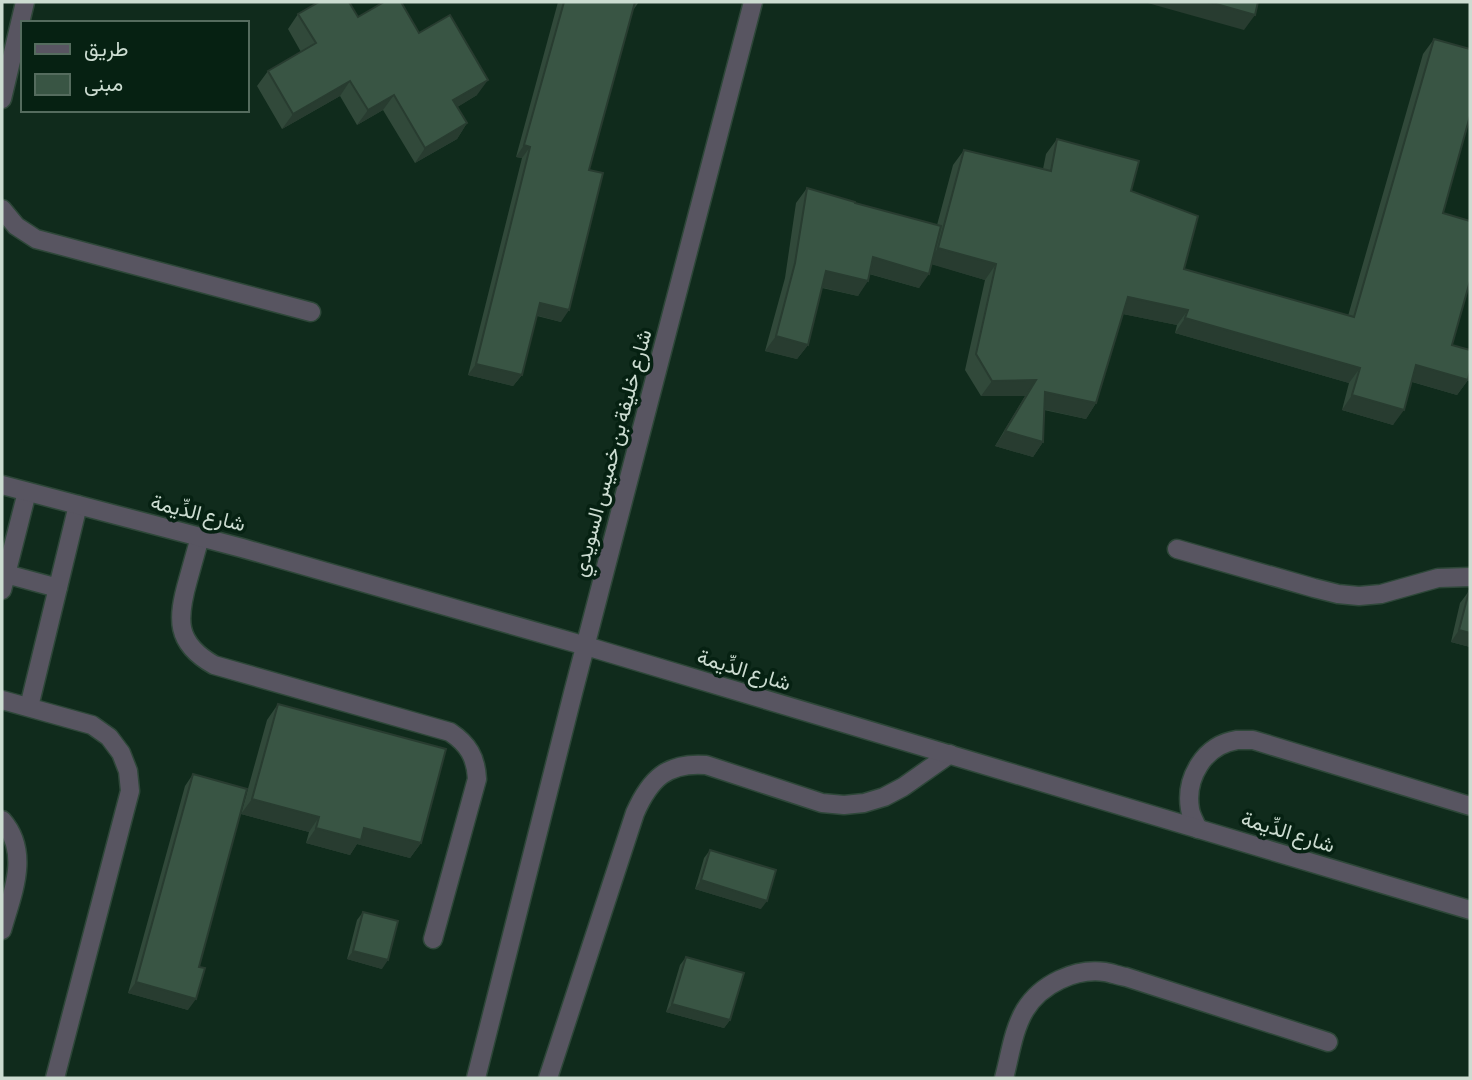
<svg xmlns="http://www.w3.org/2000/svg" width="1472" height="1080" font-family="'Asap Condensed',Vazirmatn,sans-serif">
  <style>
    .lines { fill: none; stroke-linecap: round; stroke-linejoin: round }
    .lane-casing { stroke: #2e4739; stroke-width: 21 }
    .street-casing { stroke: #2e4739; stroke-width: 21 }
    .lane { stroke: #585561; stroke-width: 18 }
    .street { stroke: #585561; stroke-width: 18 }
    .wall { fill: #31493a }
    .shaded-wall { fill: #283c30 }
    .building { fill: #395544; stroke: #283c30; stroke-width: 2 }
    .labels { text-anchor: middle; stroke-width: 7; stroke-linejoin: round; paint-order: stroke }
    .street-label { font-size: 21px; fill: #ccdcd1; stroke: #062112 }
  </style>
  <rect width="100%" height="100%" fill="#102b1c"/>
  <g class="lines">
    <g class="lane-casing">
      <path id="lane" d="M2,99L25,2
        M2,209L16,226L36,239L311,312
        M200,537C196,551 192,566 188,580C177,619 175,643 214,665L450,732C468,744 476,757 477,779L433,939
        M1177,549L1314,588L1338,594L1359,596L1381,594L1438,578L1470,577
        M2,573L58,588
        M2,590L27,492
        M2,700L92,725L109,737L121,753L128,771L130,791L125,810L55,1078
        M29,707L78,505
        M2,820C31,853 12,894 2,930
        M1198,829C1195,822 1191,816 1190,809C1185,778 1204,745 1237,740C1242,740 1248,740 1253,740L1470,806
        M548,1078L635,813C650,779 667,762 706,765L822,803L844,805L864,803L884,797L903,787L950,754
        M1004,1078C1010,1056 1013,1030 1025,1010C1041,984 1075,968 1105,972C1112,973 1119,976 1126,977L1328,1042"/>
    </g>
    <g class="street-casing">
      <path id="street" d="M2,485L242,548L586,646L1470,910
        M476,1078L573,693L753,2"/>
    </g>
    <use href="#lane" class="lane"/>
    <use href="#street" class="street"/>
  </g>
  <path class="wall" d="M558,2H639L633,10L589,170L561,322L537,316L522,375L513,386L468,375L522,158L516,157Z
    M298,14L358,17L419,33L477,95L457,107L467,123L457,139L415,163L383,110L357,125L340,96L282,129L257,86L268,71L301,52L288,29Z
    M1434,39L1443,213L1452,345L1468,380L1457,395L1412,382L1393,425L1342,410L1349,383L1175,333L1177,325L1123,314L1096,403L1086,419L1044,410L1043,442L1033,457L995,446L1025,396H981L965,370L985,280L932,264L919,288L869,274L858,296L822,288L808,345L797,359L765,351L785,278L796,203L807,188L855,203L937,225L953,165L964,150L1043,169L1046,154L1057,139L1131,191L1184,269L1348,316L1423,54Z
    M1469,591H1470V647L1451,642L1460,603Z
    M278,704L421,843L410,858L357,844L350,855L306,843L309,832L241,814L267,720Z
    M193,774L188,1010L128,993L185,786Z
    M710,850L761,909L695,889L704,858Z
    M363,912L382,969L347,959L357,920Z
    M686,957L730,1020L724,1028L666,1012L680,965Z"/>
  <path class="shaded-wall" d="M1144,2H1209L1255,15L1244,30Z
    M488,80L477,95L443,116L453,100Z
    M350,81L340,96L282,129L293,114Z
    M394,95L383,110L357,125L368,110Z
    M467,123L457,139L415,163L425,148Z
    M524,145L530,147L522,158L516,157Z
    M938,248L996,264L985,280L927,263Z
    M873,257L929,274L919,288L863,272Z
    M826,271L868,281L858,296L816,286Z
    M1128,297L1188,310L1177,325L1118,313Z
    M540,303L569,310L561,322L532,314Z
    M1185,318L1360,368L1349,383L1175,333Z
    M776,336L808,345L797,359L765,351Z
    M476,364L522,375L513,386L468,375Z
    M1416,365L1468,380L1457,395L1406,380Z
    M1036,380L1025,396H981L992,381Z
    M1045,392L1096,403L1086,419L1034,407Z
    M1352,395L1404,410L1393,425L1342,410Z
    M1005,431L1043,442L1033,457L995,446Z
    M1459,630L1470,633V647L1451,642Z
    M252,799L319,817L309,832L241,814Z
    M316,828H364L421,843L410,858L357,844L350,855L306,843Z
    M701,880L767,901L761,909L695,889Z
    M353,951L388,960L382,969L347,959Z
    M136,982L196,999L188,1010L128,993Z
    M672,1004L730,1020L724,1028L666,1012Z"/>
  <path class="building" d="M319,2H349L358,17L384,2H401L419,33L450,15L488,80L453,100L467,123L425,148L394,95L368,110L350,81L293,114L268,71L316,43L298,14Z
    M564,2H635L589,170L603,173L569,310L540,303L522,375L476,364L530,147L524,145Z
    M1209,2H1258L1255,15Z
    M1434,39L1470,49V116L1443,213L1470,221V281L1452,345L1470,350V371L1468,380L1416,365L1404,410L1352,395L1360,368L1185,318L1188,310L1128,297L1096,403L1045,392L1043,442L1005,431L1036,380L992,381L976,354L996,264L938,248L964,150L1051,171L1057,139L1139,161L1131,191L1198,216L1184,269L1354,317Z
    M807,188L855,202V203L941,226L929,274L873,257L868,281L826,271L808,345L776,336L795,263Z
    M1469,591H1470V633L1459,630Z
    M278,704L446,749L421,843L364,828L361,840L316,828L319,817L252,799Z
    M193,774L247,789L199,967L205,968L196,999L136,982Z
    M710,850L776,870L767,901L701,880Z
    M363,912L398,921L388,960L353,951Z
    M686,957L744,973L730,1020L672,1004Z"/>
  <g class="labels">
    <g class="street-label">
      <text transform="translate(612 453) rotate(-75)" y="7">شارع خليفة بن خميس السويدي</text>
      <text transform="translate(198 513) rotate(14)" y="7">شارع الدِّيمة</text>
      <text transform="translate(744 670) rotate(17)" y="7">شارع الدِّيمة</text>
      <text transform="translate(1288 832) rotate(17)" y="7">شارع الدِّيمة</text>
    </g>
  </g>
  <rect width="1472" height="1080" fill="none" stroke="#ccdcd1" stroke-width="7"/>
  <rect x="21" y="21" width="228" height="91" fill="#062112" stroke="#556c5e" stroke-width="2"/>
  <rect x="35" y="44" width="35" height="10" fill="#585561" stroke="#556c5e" stroke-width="2"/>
  <text x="84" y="56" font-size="21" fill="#ccdcd1">طريق</text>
  <rect x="35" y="74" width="35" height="21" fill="#395544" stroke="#556c5e" stroke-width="2"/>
  <text x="84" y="91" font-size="21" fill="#ccdcd1">مبنى</text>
</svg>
